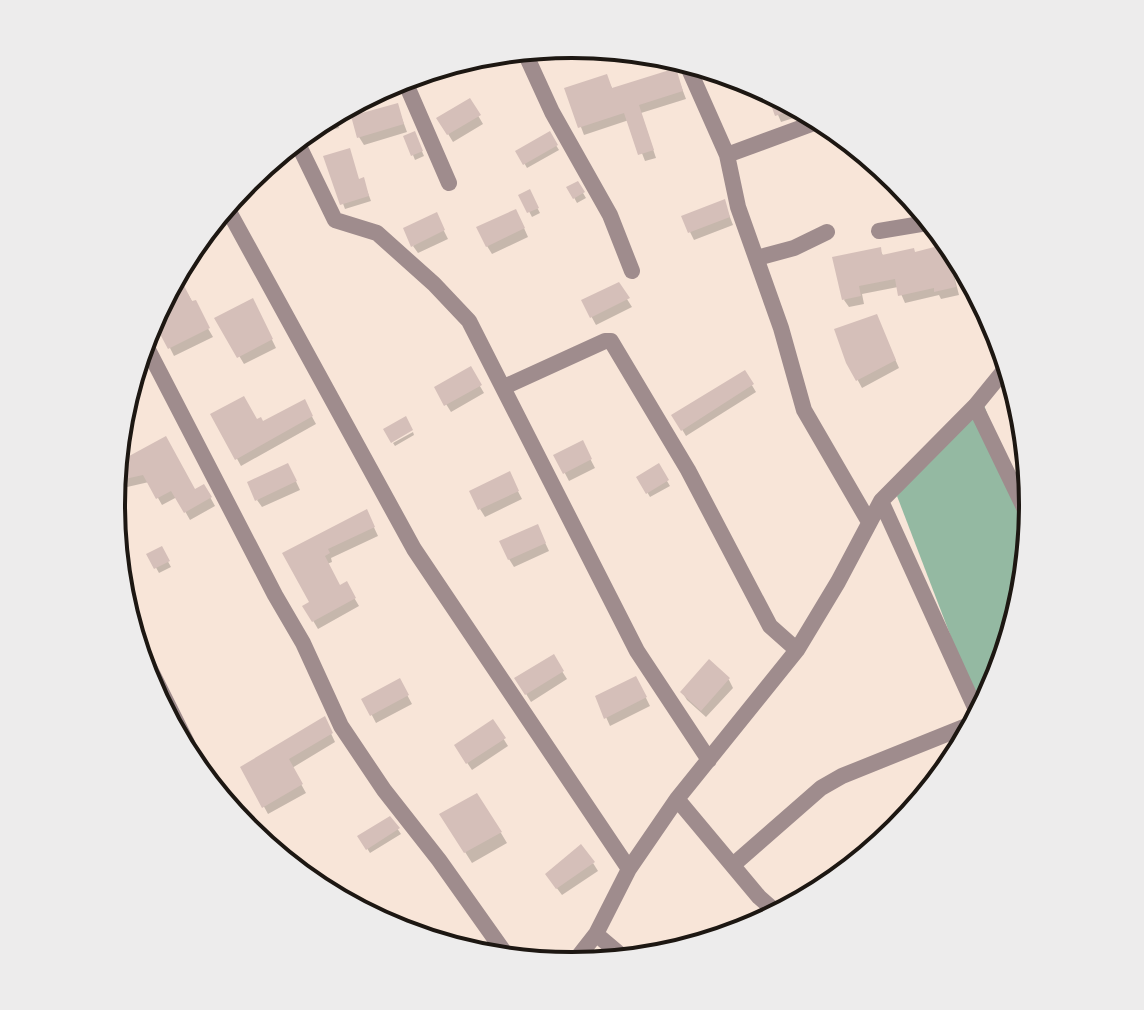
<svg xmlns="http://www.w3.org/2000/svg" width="1144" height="1010" font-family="'Exo 2',sans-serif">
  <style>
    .forest { fill: #94b9a2 }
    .shadow { fill: #0003 }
    .building { fill: #d5bfb9 }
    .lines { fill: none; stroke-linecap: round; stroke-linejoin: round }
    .minor { stroke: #9f8c8d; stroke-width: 16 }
    .rim { fill: none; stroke: #1d1712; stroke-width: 4 }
  </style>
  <rect width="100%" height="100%" fill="#f8e5d8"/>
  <path class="forest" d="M981,397L1029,527L998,682L979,710L897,496Z"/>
  <path class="shadow" d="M675,70L686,99L641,113L656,158L645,161L629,120L584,135L567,90L606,76L613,90Z
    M769,93L803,115L781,122Z
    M469,100L483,124L453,142L439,119Z
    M397,105L407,132L364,145L359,137Z
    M337,118L339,128L314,134Z
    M549,134L559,150L527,168L518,152Z
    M416,138L424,156L415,160L413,155Z
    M326,157L365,185L371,201L345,209Z
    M577,183L586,198L577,203L569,188Z
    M529,192L540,213L532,217L521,196Z
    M724,202L733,225L694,240L690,232Z
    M520,219L528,237L492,254L487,246Z
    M440,223L448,239L418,253L413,246Z
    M944,247L949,256L959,295L941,299L939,295L905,303L898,287L862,294L864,304L849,307L844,300L880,250L884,257L915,254Z
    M179,279L213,337L174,356L154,316Z
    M618,285L632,307L596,325L583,301Z
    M257,309L276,348L244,364L217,319Z
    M880,325L899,368L862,388L848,362Z
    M470,369L484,393L451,412L436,388Z
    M744,372L756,392L686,436L674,416Z
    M304,402L316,424L241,466L213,415L262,424Z
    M413,432L414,435L395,446L393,443Z
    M582,443L595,468L569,481L556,456Z
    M123,445L126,460L194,492L204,486L215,506L190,520L177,497L162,505L149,482L114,490Z
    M658,466L670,486L650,497L639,478Z
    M292,473L300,490L262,507L257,500Z
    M513,482L522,499L485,517L480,509Z
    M370,519L378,536L331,558L332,562L327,564L340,588L346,584L359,606L318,629L305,607L312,603L284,554Z
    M541,534L549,551L514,567L509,559Z
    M161,549L171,567L159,573L149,555Z
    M553,657L567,679L531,702L517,679Z
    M709,662L729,680L733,688L706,717L687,700L682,692Z
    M636,678L650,706L610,726L597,697Z
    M399,680L412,704L376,723L364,700Z
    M493,722L508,746L472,770L456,746Z
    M328,727L335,742L292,768L306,793L268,814L243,768Z
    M390,818L401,834L370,853L360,837Z
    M448,825L501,833L507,843L472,863Z
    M593,863L598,871L562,895L553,883Z"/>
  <path class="building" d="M676,68L683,91L639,105L654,150L638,155L624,113L578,128L564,88L607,74L612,88Z
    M766,91L794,110L775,116Z
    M470,98L481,115L447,135L436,118Z
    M398,103L404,124L357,138L351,116Z
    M415,131L423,151L411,156L403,136Z
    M550,131L558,145L523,165L515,151Z
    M350,148L359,179L364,177L369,196L340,205L323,156Z
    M578,181L585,192L573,199L566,187Z
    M530,189L539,208L527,213L518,195Z
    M725,199L730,217L688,233L681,216Z
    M516,209L525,228L486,247L476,227Z
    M437,212L445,230L411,247L403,228Z
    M942,245L948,253L956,287L934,292V288L898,296L895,279L859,286L861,296L842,300L832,257L881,247L882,255L914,248L915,252Z
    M180,278L192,301L196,300L210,328L168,349L152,319Z
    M619,282L630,298L590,318L581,300Z
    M253,298L273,339L237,358L214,318Z
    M877,314L896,360L856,381L846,363L834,329Z
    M471,366L482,385L444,406L434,387Z
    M745,370L754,384L681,431L671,415Z
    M244,396L257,419L261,417L263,421L305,399L313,416L235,460L210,414Z
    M406,416L413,430L391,443L383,429Z
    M166,436L195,489L204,484L212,497L184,513L171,491L156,499L143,475L116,481L120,461Z
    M583,440L592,459L563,474L553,455Z
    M288,463L297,481L255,501L247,482Z
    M659,463L669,480L646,494L636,477Z
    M510,471L519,491L478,510L469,491Z
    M367,509L375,527L328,549L330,553L325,556L340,585L347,581L356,598L312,622L302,606L309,602L282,553Z
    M538,524L546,543L508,560L499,541Z
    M162,546L170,561L154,569L146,554Z
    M554,654L564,671L525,695L514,678Z
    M709,659L730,678L701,711L680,692Z
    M636,676L647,697L604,719L595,696Z
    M400,678L409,695L370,716L361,699Z
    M325,716L333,733L289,759L303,784L262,808L240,767Z
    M493,719L506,738L466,764L454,745Z
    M477,793L502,832L464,853L439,814Z
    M390,816L400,828L366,850L357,836Z
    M581,844L595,862L556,889L545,874Z"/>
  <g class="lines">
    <path class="minor" d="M525,53L552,112L610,215L632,271
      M688,67L727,155L738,207L781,328L804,410L869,522
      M403,77L449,183
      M298,144L335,220L377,233L434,284L469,321L637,651L709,760
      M727,155L814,123
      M227,208L414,549L629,869
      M879,231L927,223
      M757,258L794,248L827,232
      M144,342L275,595L303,643L341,726L384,790L439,860L505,953
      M504,387L605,341H611L688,470L770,626L797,650
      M975,406L1030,520
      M881,501L977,712
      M139,647L188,745
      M677,799L759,897L776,912
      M227,803L246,831
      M733,865L821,788L842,776L969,725
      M596,934L622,956
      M571,966L596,934L629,869L677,799L797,650L838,582L881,501L975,406L1006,368"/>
  </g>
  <path d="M0 0H1144V1010H0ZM125 505a447 447 0 1 1 894 0a447 447 0 1 1-894 0Z" fill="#edecec" fill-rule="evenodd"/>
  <path class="rim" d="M125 505a447 447 0 1 1 894 0a447 447 0 1 1-894 0Z"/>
</svg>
